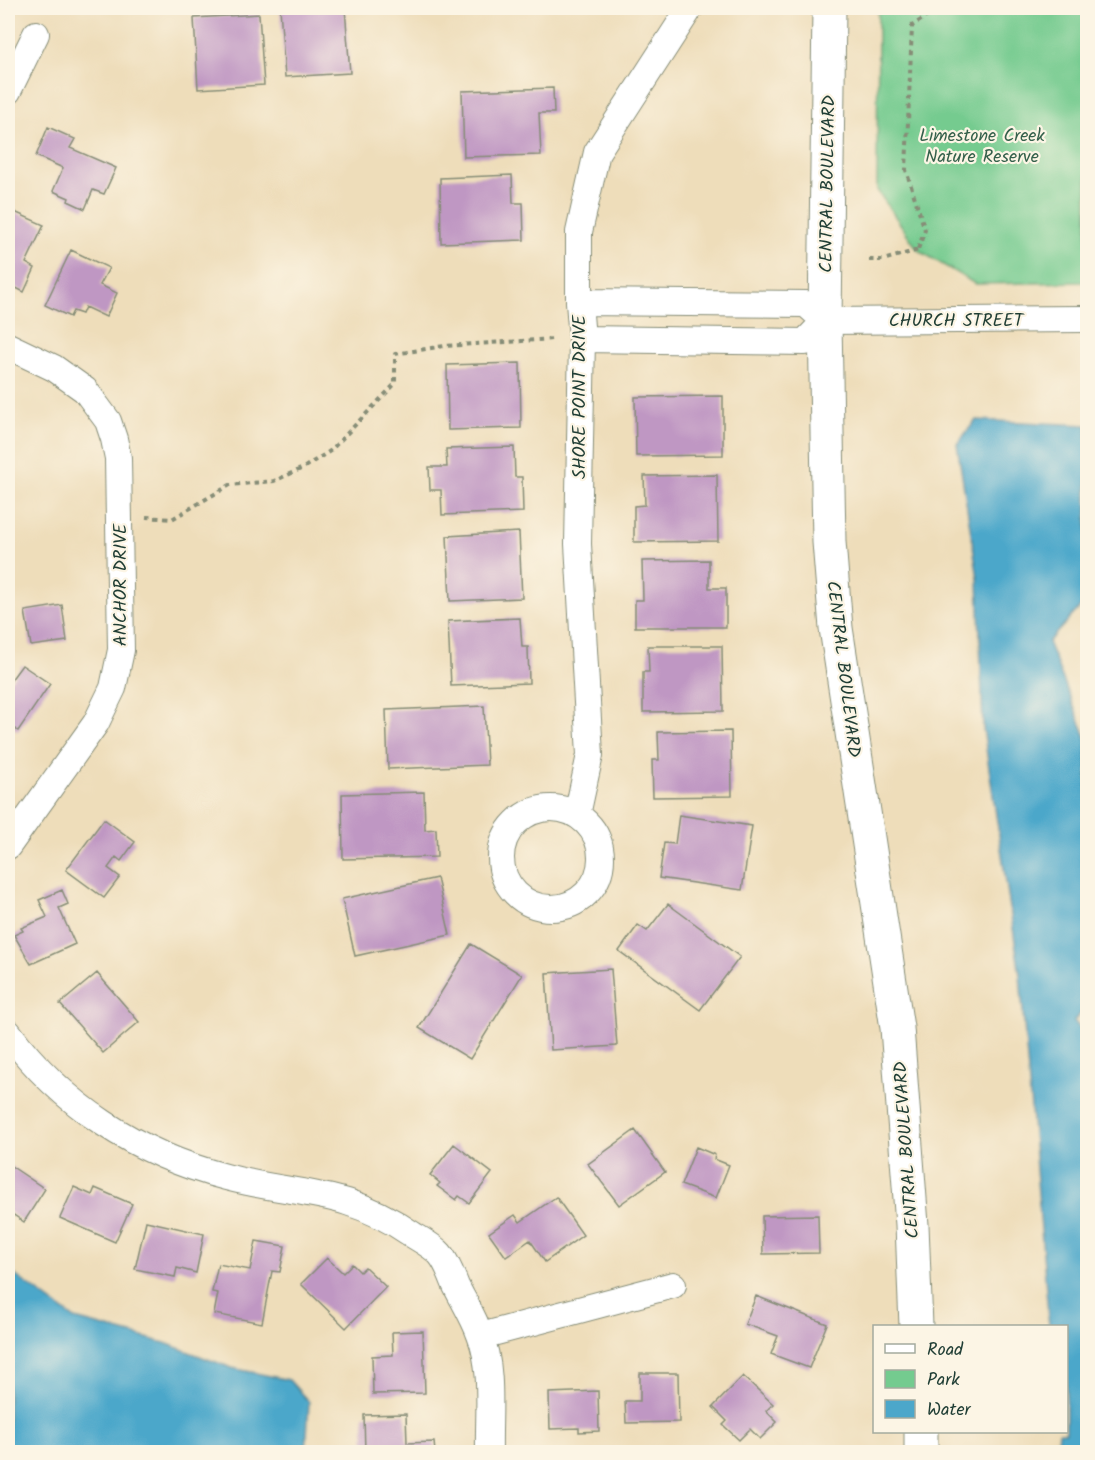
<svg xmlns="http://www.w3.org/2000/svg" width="1095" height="1460" font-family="Kalam,sans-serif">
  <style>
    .green { fill: #74cb8f; stroke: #4a8462; stroke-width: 1.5 }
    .water { fill: #4ca7ca; stroke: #36727f; stroke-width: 1.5 }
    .building { fill: #bf97c3 }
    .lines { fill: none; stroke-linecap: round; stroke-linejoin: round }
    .minor-casing { stroke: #868d77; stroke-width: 28 }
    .tertiary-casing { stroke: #868d77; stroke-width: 35 }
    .path { stroke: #868d77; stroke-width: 4; stroke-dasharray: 4.5 4.5; stroke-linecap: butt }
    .minor { stroke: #fff; stroke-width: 26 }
    .tertiary { stroke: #fff; stroke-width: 33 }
    .labels { text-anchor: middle; stroke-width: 4.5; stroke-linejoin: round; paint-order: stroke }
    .park-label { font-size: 18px; fill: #34604b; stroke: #fcf5e5 }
    .street-label { font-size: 18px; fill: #1f3d34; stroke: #fcf5e5 }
  </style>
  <rect width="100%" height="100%" fill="#fcf5e5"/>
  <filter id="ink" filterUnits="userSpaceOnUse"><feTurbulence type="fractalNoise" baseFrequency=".0167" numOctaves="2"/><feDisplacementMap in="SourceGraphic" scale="12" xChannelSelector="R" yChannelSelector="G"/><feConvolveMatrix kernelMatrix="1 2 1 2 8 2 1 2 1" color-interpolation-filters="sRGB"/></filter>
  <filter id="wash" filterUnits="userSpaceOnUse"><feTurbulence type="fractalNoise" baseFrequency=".008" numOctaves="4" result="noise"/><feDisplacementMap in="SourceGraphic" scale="24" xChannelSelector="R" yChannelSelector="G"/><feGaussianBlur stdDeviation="1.35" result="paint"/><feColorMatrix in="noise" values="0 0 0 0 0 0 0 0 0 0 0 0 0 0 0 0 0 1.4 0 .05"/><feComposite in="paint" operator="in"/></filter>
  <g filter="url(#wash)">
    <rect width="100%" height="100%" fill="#eeddba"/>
    <path class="green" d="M878,8H1087V282L975,284L918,250L877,190Z"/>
    <path class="water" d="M976,420L1087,425V600L1048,642L1087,739L1088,1005L1074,1021L1088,1037L1087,1452H1057L1059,1432H1066V1326H1049L1020,975L983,728L978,578L957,444Z
      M8,1270L75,1319L165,1343L232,1368L289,1380L309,1402L306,1452H8Z"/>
    <g id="blocks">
      <path class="building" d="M280,8H345L350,73L285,77Z
        M259,14L264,85L198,89L194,18Z
        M553,88L554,113H539L541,155L464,157L462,91Z
        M48,127L75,139L70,148L116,168L104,194L93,190L85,209L68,201L69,198L53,191L63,168L36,156Z
        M512,175L513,203H523L524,240L441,243L440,178Z
        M8,209L44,225L26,263L35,268L24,292L8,284Z
        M71,250L109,268L100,285L117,293L106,317L85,307L82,314L73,311L70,317L45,305Z
        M520,363L521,428L448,430L447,365Z
        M723,396V455L636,456L635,397Z
        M514,447L515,477H522L523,512L442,515L441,490H430L429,467H447L446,449Z
        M717,475L718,541L634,542V506L645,505L644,476Z
        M519,532L522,598L450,601L447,536Z
        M709,560V588H726V627H635V600H643L642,561Z
        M62,605L67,641L31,646L25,611Z
        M520,618L522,647H528L529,683L451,686L448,621Z
        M648,646H722L723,711L643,712V672H649Z
        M22,665L50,684L18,731L8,724V684Z
        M484,706L487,765L388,769L386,710Z
        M731,731L732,796L653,797L652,760H659L658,732Z
        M424,792L425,830L436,829L437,857L343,859L342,794Z
        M679,815L752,826L742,890L659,878L664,843L675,844Z
        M104,819L135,842L121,861L116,857L108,868L120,877L104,898L66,870Z
        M437,878L450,935L355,956L342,899Z
        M62,890L68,904L59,908L75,944L31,964L14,935L23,931L21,928L47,917L39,900Z
        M668,904L740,957L700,1010L619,951L638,925L647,931Z
        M471,944L522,975L470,1059L419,1028Z
        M611,969L617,1046L551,1050L546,973Z
        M97,973L139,1022L103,1053L60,1004Z
        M635,1130L665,1172L619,1205L588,1164Z
        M454,1144L492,1173L469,1203L459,1196L456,1200L437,1186L440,1183L430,1175Z
        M696,1147L715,1155L714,1159L729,1165L716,1198L681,1185Z
        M8,1164L45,1189L24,1222L8,1211Z
        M74,1187L92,1195L95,1188L132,1204L115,1242L60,1218Z
        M556,1197L583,1235L545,1262L530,1240L506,1257L489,1233L515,1215L520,1222Z
        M818,1215L819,1253L763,1254L762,1216Z
        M146,1221L204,1234L196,1273L177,1268L175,1277L135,1269Z
        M256,1241L285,1246L280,1272L272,1271L262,1323L214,1314L218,1293L212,1292L218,1264L250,1270Z
        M327,1258L343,1273L352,1264L360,1272L365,1267L386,1287L346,1328L301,1284Z
        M756,1296L827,1324L809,1368L771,1354L778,1336L745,1324Z
        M423,1331L425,1393L373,1394L372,1356L393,1355L392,1332Z
        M640,1373H678L679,1422L626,1423L625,1401H640Z
        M743,1376L773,1404L766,1411L777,1422L760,1439L750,1429L739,1440L723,1425L727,1421L713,1407Z
        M598,1391L599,1431L579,1432V1428L550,1429L549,1393Z
        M406,1414L407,1443L434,1442L435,1452H365L364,1415Z"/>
    </g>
  </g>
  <g filter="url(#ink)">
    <use href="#blocks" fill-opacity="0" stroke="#868d77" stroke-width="1.5"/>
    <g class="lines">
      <g class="minor-casing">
        <path id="minor" d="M8,91L36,34
          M579,302L806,304L825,321L1088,319
          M582,339L805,342L825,321
          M8,346L54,368L85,390L108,421L114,439L118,458L121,650L113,688L96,723L8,846
          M501 858a50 50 0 1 1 100 0a50 50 0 1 1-100 0Z
          M577,815L590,755L578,544L582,339L579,302V232L597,152L690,8
          M8,1032C62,1105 137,1154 226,1177C297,1196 345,1188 410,1233C419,1239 433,1246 440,1254C447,1262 452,1276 456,1286C464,1302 474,1318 480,1335C494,1370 488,1416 489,1452
          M481,1336L673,1285"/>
      </g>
      <g class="tertiary-casing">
        <path id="tertiary" d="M829,8L825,321L829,542L836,628L897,1028L912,1225L916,1326
          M921,1432V1452"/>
      </g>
      <path class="path" d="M918,249L925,230L906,170L912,26L939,8
        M869,260H883L918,250
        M146,517L172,519L230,485L274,481L303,468L330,451L395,384V354L444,346L553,339"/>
      <use href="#minor" class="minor"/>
      <use href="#tertiary" class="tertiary"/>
    </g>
  </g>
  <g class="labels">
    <g class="park-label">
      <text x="982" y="141">Limestone Creek<tspan x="982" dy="21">Nature Reserve</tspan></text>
    </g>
    <g class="street-label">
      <text transform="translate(827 184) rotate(-89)" y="6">CENTRAL BOULEVARD</text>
      <text x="956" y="326">CHURCH STREET</text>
      <text transform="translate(579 397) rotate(-90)" y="6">SHORE POINT DRIVE</text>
      <text transform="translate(120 585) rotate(-90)" y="6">ANCHOR DRIVE</text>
      <text transform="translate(844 669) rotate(83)" y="6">CENTRAL BOULEVARD</text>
      <text transform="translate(906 1150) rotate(-94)" y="6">CENTRAL BOULEVARD</text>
    </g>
  </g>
  <rect width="1095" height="1460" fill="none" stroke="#fcf5e5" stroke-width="30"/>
  <rect x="873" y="1325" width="195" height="108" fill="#fcf5e5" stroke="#a4ab9e" stroke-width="1.5"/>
  <rect x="885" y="1344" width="30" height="9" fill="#ffffff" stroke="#a4ab9e" stroke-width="1.5"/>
  <text x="927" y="1355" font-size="18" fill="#1f3d34">Road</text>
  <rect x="885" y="1370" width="30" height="18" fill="#74cb8f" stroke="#a4ab9e" stroke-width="1.5"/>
  <text x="927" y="1385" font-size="18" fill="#1f3d34">Park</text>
  <rect x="885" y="1400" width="30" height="18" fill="#4ca7ca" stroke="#a4ab9e" stroke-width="1.5"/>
  <text x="927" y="1415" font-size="18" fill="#1f3d34">Water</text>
</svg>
